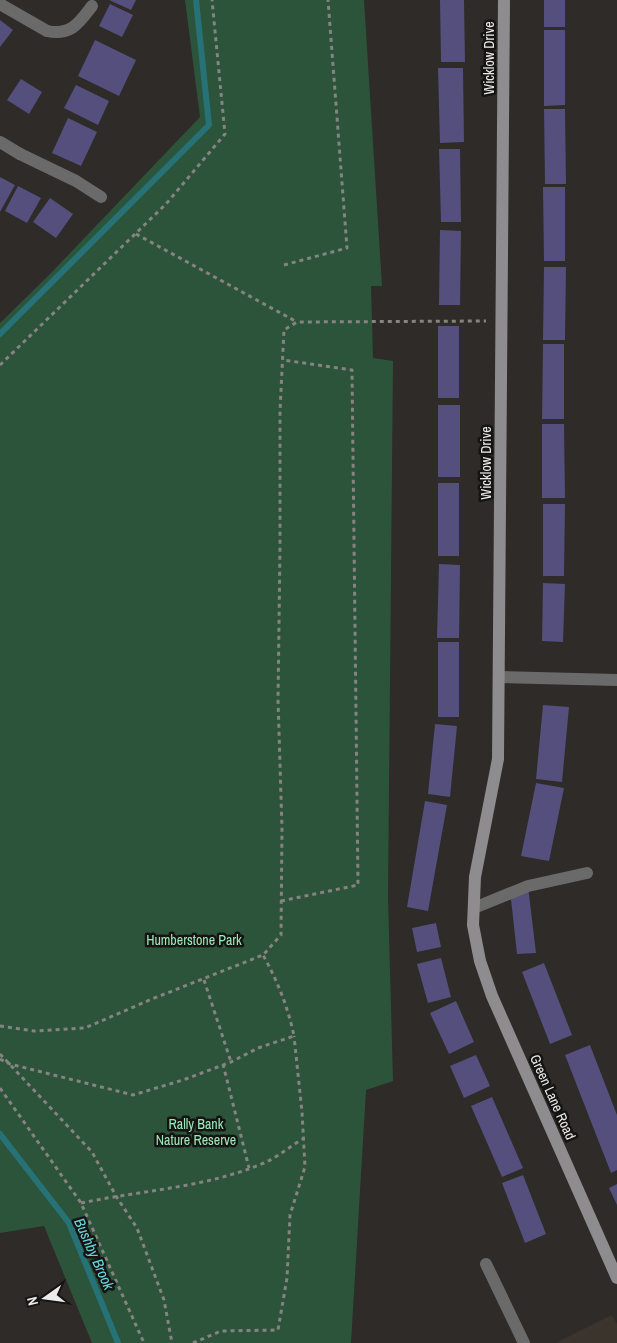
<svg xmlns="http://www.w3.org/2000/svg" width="617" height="1343" font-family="'Archivo Narrow',sans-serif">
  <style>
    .built { fill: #3b342c }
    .green { fill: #2b543b }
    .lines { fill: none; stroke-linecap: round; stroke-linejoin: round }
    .stream { stroke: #277277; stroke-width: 6 }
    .building { fill: #544f7c }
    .path { stroke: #868381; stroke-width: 3; stroke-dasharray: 4 4; stroke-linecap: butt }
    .lane { stroke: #6b6a6b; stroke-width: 12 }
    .street { stroke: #6b6a6b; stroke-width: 12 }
    .secondary { stroke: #8e8c8f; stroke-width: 12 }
    .labels { text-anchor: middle; stroke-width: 5; stroke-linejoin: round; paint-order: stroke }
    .street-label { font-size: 14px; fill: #edebe9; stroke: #151413 }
    .park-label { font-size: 14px; fill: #9be9b8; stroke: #151413 }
    .water-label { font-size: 15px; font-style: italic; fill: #66d6dd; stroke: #151413 }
  </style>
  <rect width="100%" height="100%" fill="#2e2b28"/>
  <path class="built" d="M612,1315L617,1324V1343H556Z"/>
  <path class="green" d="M185,0H364L382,286H371L373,358L393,361L388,897L393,1081L366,1090L351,1343H92L44,1226L0,1233V323L50,274L200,117Z"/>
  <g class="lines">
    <path class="stream" d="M0,334L209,125L196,0
      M0,1134L69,1223L118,1343"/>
  </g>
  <path class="building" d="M109,0H136L131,10Z
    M440,0H464L465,62H441Z
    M544,0H565V27H544Z
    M110,4L133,15L122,37L99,26Z
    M0,20L13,30L0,47Z
    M544,30H565V105L544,106Z
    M95,40L136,60L119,96L78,76Z
    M438,68H463L464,142L440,143Z
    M21,79L42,92L29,114L7,100Z
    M76,85L109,101L98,125L64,108Z
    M544,109H565L566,184H545Z
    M68,118L97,132L81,166L52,153Z
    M439,149H460L461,222H441Z
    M0,177L15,185L0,212Z
    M18,186L41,198L27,223L5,211Z
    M543,187H565V261H544Z
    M50,198L73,214L56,238L33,222Z
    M440,230L461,231L460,305H439Z
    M544,267H566L565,340H543Z
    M438,326H459V398H438Z
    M543,344H564V419H542Z
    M438,405H460V477H438Z
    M542,424H564L565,498H542Z
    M438,483H459V556H438Z
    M543,504H565L564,576H543Z
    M439,564L460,565L459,638H437Z
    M543,583L565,584L563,642L542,641Z
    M438,642H459V717H438Z
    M543,705L569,707L562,782L536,779Z
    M435,724L457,726L450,797L428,794Z
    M536,783L564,788L549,861L521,856Z
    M425,801L447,805L428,911L407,907Z
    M528,886L536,953L517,954L511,899Z
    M436,923L441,947L417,952L412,928Z
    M441,958L451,997L428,1003L417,964Z
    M544,963L572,1035L550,1044L522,972Z
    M456,1001L474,1042L449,1054L430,1013Z
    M590,1045L617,1115V1170L611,1173L565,1055Z
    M476,1055L490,1086L464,1098L450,1066Z
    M492,1097L523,1168L502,1177L471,1106Z
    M523,1175L546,1234L525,1243L502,1183Z
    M617,1184V1205L609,1188Z"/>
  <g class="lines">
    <path class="path" d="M136,234L297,322
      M284,265L347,248L328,0
      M0,365L166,204L225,134L212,0
      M281,901L358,885L352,370L283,360
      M204,980L231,1062
      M0,1026L34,1031L85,1028L152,999L263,955L281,935L282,829L278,700L280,548V411L284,330L297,322L486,321
      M0,1054L92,1152L116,1196L137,1228L164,1300L172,1343
      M0,1059L10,1064L133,1095L183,1080L231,1062L258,1048L294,1036C288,1007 277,980 263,955
      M223,1064L249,1168
      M0,1088L81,1203L144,1343
      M81,1203C143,1190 205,1188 264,1163C278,1157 290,1146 303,1139
      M193,1343L221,1331L278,1330L287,1278L290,1215L305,1167L302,1112L294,1036"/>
    <path class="lane" d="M47,31C71,36 79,23 92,6
      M20,154L76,181L101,197
      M474,908L528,886L587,873
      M486,1264L524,1343"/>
    <path class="street" d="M0,4L47,31
      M0,142L20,154
      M499,677L617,680"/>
    <path class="secondary" d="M504,0L498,759L475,877L473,925L480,961L492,996L617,1278"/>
  </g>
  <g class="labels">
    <g class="street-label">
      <text transform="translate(489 58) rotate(-90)" y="5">Wicklow Drive</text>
      <text transform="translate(486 463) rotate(-90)" y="5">Wicklow Drive</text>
      <text transform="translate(553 1097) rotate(66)" y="5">Green Lane Road</text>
    </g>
    <g class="park-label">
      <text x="194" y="945">Humberstone Park</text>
      <text x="196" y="1129">Rally Bank<tspan x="196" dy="16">Nature Reserve</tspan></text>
    </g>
    <g class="water-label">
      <text transform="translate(94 1254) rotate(66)" y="5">Bushby Brook</text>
    </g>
  </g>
  <g transform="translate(45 1298) rotate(256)" stroke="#151413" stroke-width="4" paint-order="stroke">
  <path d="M0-4L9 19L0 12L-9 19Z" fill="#edebe9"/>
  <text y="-8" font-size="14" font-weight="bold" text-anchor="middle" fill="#edebe9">N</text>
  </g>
</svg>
